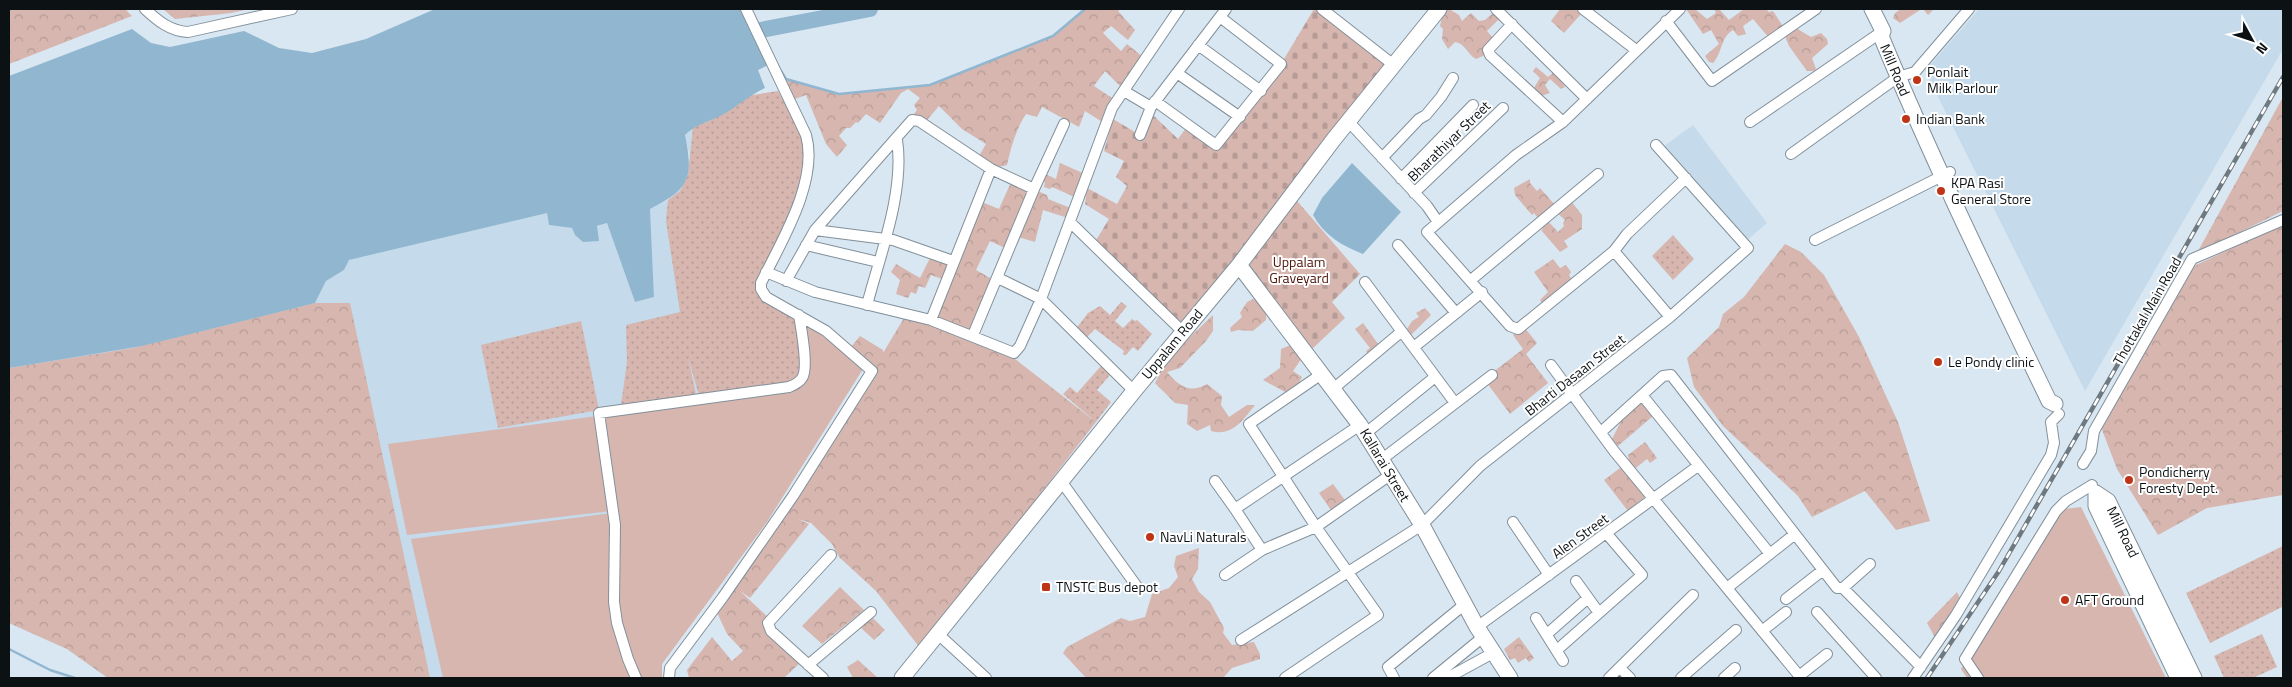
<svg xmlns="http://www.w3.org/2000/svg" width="2292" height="687" font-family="'Titillium Web',sans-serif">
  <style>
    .built { fill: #c5daea }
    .grass { fill: url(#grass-dots) }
    .forest { fill: url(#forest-crowns) }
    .cemetery { fill: url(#cemetery-stones) }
    .green { fill: #d6b6af }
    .water { fill: #91b6d0 }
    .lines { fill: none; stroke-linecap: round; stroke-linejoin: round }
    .stream { stroke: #91b6d0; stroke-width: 2.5 }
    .river { stroke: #91b6d0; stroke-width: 16 }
    .street-casing { stroke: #82909a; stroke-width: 12 }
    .secondary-casing { stroke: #82909a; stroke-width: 17 }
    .street { stroke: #fff; stroke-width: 10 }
    .secondary { stroke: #fff; stroke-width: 15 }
    .rail-casing { stroke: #6f7980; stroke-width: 4.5 }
    .rail { stroke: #fff; stroke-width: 2.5; stroke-dasharray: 8; stroke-linecap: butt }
    .poi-dot { fill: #bf3417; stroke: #fff; stroke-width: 2 }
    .labels { text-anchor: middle; stroke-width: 4; stroke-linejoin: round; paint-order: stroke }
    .street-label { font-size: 14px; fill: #0c1114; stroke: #fff }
    .poi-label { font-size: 14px; fill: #0c1114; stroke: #fff; text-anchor: start }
    .park-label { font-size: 14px; fill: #4c150a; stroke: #fff }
  </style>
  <defs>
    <pattern id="grass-dots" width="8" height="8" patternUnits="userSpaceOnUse" patternTransform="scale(1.25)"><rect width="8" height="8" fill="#d6b6af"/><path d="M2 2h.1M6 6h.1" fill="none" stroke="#b69b96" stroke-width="1.8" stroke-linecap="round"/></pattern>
    <pattern id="forest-crowns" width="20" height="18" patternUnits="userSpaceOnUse" patternTransform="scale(1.25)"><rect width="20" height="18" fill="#d6b6af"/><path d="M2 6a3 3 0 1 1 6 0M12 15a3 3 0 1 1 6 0" fill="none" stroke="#b69b96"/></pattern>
    <pattern id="cemetery-stones" width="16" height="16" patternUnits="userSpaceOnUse" patternTransform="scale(1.25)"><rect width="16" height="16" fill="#d6b6af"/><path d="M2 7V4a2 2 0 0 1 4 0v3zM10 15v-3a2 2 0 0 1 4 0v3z" fill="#b69b96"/></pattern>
  </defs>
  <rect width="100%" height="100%" fill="#d8e7f2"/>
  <path class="built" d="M1979,9H2283V49L2085,391L1925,71Z
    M704,122L751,249L658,664L662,678H108L67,649L9,623V368L315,303L326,281L344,270L349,260L547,212L549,225L572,228L575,235L607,223L635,302L654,297L650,209L668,200L690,158L685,135L693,127Z
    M1693,125L1767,223L1744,243L1660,149Z"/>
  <path class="grass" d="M778,91L810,149L795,212L761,289L799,315L805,369L797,383L700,399L688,357L697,399L621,405L627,362L626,325L680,312L666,221L668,200L680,191L688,175L693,127L711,120L747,96Z
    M1673,235L1694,259L1673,280L1652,256Z
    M1121,302L1127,306L1115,321L1123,328L1132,319L1135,321L1137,320L1152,334L1138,351L1133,347L1126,355H1123L1124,351L1095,329L1083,341L1075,330L1088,313L1100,306L1110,315Z
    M581,321L599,410L498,428L481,345Z
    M1101,366L1110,375L1097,390L1111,402L1096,422L1063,394L1070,387L1077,393Z
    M2283,546L2282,607L2210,643L2186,593Z
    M2262,634L2277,667L2253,678H2224L2214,656Z"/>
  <path class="forest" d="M9,9H125L132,16L9,64Z
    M163,9H250L231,13L175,19Z
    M1085,9H1121L1118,11L1135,30L1128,40L1111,26L1103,33L1121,51L1127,44L1143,57L1122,88L1105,71L1094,86L1115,100L1104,123L1085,111L1079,127L1042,107L1037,117L1026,114C1016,129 1011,147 1007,165L991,169L979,156L986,144L962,129L939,106L927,120L910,119L917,110L914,105L920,98L908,89L901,93L880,123L866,114L858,123L856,122L850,128H846L839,136L847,145L837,157L826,144L806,95L795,99L786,79L839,94L930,85L1053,36Z
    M1449,9L1459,15L1462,21L1471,13L1479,21L1485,20L1494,12L1506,25L1498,20L1487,31L1494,39L1483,56L1476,59C1467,54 1466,44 1455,42L1448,49L1442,39L1443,29L1440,26L1443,13Z
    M1560,9H1575L1582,13L1564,33L1551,21Z
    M1686,9H1695L1707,19L1716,13L1714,9H1719L1729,20L1744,9H1766L1769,12L1773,11L1784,28L1770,39L1753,19L1743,26L1746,34L1738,36L1733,30C1720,38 1723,52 1713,63L1709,62L1705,56L1719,44L1711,30L1703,34Z
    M1901,9H1934L1928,15L1923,9L1920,10L1900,23L1893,18L1895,13Z
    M1796,28L1811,37L1821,33L1827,39L1828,44L1812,58L1816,69L1814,71H1807L1789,46L1784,34Z
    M1536,67L1548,77L1555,71L1565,87L1561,89L1550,79L1545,85L1550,93L1538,97L1532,91L1540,78L1533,71Z
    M2283,97V211L2197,253Z
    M1060,163L1085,174L1077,198L1052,187L1050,189L1044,187L1045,182L1040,181L1043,173L1056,179Z
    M1530,179V183L1537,191L1540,188L1556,206L1543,216L1537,217L1534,213L1532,215L1515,195L1514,188Z
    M1012,180L1047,195L1048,199L1073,209L1068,218L1043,210L1035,242L1015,236L1005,248L990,241L976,270L992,279L973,335L1001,348L1096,422L920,648L876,591L839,557L832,544L811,523L798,519L809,524L750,598L740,591L770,619L768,626L802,661L784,678H689L687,670L712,637L732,661L743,651L727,634L715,608L872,371L851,347L860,336L883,350V353L907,313L932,320L982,202L999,209Z
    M1571,201L1582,215V229L1564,241L1568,247L1560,252L1541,230L1543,229L1540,225L1547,220L1558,232L1564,226L1563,223L1565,220L1556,212Z
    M2283,224V495L2207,508L2158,535L2117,469L2101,427L2192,267Z
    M1785,244L1801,252L1824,275L1859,337L1898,422L1930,521L1896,530L1865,491L1812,517L1798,496L1723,426L1694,387L1687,358L1719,327L1723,314L1744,297Z
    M931,256L953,261L942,279L931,275L925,288L919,286L916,294L911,292L908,298L896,294L900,280L891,272L896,264L920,278Z
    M1553,259L1560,268L1566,265L1571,272L1569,275L1572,280L1545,307L1540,300L1548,292L1534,272Z
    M1253,299C1262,303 1267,309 1266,320L1253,331L1238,330L1231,332L1230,328L1242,317L1240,313L1247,302Z
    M315,303H350L430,678H108L67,649L9,623V368L133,348Z
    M1425,308L1431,315L1411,335L1407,329L1412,321L1419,317L1416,313Z
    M1213,315V331L1206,341L1180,368L1167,372C1179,386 1189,394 1207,384L1222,396L1221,405L1229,417L1247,405H1255C1243,420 1232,437 1211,431L1210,425L1197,431L1187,424L1188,405L1175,403L1155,383L1168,358Z
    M1363,323L1381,348L1370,357L1366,351L1370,348L1355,329Z
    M1524,327L1537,343L1526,354L1548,383L1510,414L1484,379L1523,349L1513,335Z
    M1293,344L1302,358L1293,371L1302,377L1296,388L1287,393L1263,380L1280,368L1281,349Z
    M1641,402L1653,416L1618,446L1612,439L1623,417Z
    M1645,442L1657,458L1650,463L1647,459L1633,470L1626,461L1629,459L1628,455Z
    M1624,465L1647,495L1628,511L1604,480Z
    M1333,484L1347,503L1333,513L1319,493Z
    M1199,548L1198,569L1192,579L1199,592L1210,602L1224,628L1223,633L1232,645L1254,642L1260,654V659L1232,668L1223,678H1086L1063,653L1067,647L1121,618L1130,621L1145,617L1152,594L1169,588L1178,577L1174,566L1176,556Z
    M840,587L864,610L822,644L802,626Z
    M1957,592L1962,602L1937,641L1927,623Z
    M870,615L885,630L874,640L859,626Z
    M1519,637L1534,658L1529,662L1526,658L1518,663L1515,658L1510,660L1504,649Z
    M858,660L878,678H853L847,667Z"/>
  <path class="cemetery" d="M1314,9H1322L1395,66L1292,195L1360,274L1332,302L1345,318L1312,349L1237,263L1182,331L1095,242L1109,219L1085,204L1087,188L1117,204L1127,186L1116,177L1124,161L1104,151L1113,119L1140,135L1154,116L1178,139L1186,128L1216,145L1281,64Z"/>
  <path class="green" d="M801,321L851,356L863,369L767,522L662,664V678H443L411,539L612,513L617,623L618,525L603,415L800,385Z
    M597,416L611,511L407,535L388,444Z
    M2081,507L2166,678H1967L1961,669L2054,519L2065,509Z"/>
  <path class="water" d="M435,9H751L775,62L758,70L765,88C748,96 737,107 722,115C709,122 696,124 685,135C694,179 689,189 650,209L654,297L635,302L607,223L597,226L599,241L583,242L575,235L572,228L549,225L547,213L349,260L344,270L326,281L315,303L142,346L9,368V76L132,29L151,43L170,47L244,31L279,48L312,53L366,39Z
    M1352,163L1401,212L1363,254C1342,246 1324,235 1313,215L1322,198Z"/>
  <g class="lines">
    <path class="stream" d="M781,71L786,79L839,94L930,85L1053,36L1085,9
      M9,649L50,670L75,678"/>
    <path class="river" d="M740,34L870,9"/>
    <g class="street-casing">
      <path id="street" d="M145,9C158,21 170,31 188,32L292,9
        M1322,9L1395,66
        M1496,9L1587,99
        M1583,9L1636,50
        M1680,9L1563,122L1516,155L1427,232L1510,326L1518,329L1614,251L1627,234L1686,178
        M1666,21L1712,81L1816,9
        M1512,24L1488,50L1490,55L1563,122
        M1198,45L1261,91
        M1177,73L1240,117
        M1124,91L1151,107
        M1155,101L1216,145L1281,64L1220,17
        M1349,122L1427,206L1438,222
        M1750,122L1883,31
        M1140,135L1151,107L1226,9
        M1791,154L1898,77L1915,72L1969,9
        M1382,158L1419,119L1426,115L1441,97L1453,78
        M1401,179L1473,105
        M1414,193L1503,108
        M1070,222L1182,331
        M815,230L893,240L953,261
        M1815,240L1950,172
        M806,245L878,262
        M1398,245L1456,313
        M1614,251L1670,317
        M766,272L815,292L931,320L1014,353L1020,346L1041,299L1112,108L1179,9
        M998,278L1041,299L1134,391
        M1471,280L1598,174
        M786,281L815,230L912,120L919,121L991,169L1034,189
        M1365,282L1455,403
        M867,305C880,255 905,191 897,140
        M931,320L991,169
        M973,335L1034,189L1064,124
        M1414,347L1482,292
        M1551,365L1614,451L1801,678
        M1333,389L1401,332
        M1642,395L1770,554
        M1601,432L1663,376L1671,375L1837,588H1843L1921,667
        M1366,433L1435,377
        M1381,460L1492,375
        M2083,464L2091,451L2094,431L2192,259L2283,220
        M1061,481L1138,588
        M1215,481L1235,509L1360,425
        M1235,509L1262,550
        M1513,522L1549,575
        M1225,575L1262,550L1316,527L1390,475
        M1576,581L1599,613
        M1727,588L1795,534
        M1843,588L1870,564
        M1786,599L1823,570
        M1817,612L1876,678
        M1536,618L1563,661
        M1477,627L1698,466
        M1762,631L1786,612
        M938,634L986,678
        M1547,634L1588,598
        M1241,640L1422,525L1480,466L1670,317L1748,248L1656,145
        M1557,650L1642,575L1607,534
        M808,665L871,612
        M1620,668L1630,678
        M1799,676L1827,654
        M636,678L628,659L617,623L614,602L615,525L599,413L789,387C794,385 799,383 802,378C809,368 801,328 799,315
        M669,678L670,668L723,597L793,496L872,371L826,331L766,297L761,289V283C781,242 819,181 806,135L746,9
        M823,678L771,631L768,623L831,555
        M1285,678L1378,615L1316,527L1249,424L1323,373
        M1394,678L1388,667L1465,604
        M1433,678L1483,637
        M1447,678L1493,653
        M1609,678L1693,595
        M1681,678L1736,630
        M1724,678L1735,668
        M1913,678L1956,615L2051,455L2054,443L2051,422L2059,414
        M1978,678L1965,659L2056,511L2066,501L2092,485"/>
    </g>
    <g class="secondary-casing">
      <path id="secondary" d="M1872,9L1883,31L1881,36C1932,160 1991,281 2049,401L2055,404
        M1239,265L1360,425L1422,525L1477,627L1510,678
        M2096,493L2108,501L2194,678
        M2096,493V506L2178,678
        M902,678L1134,391L1239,265L1334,139L1439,9"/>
    </g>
    <use href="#street" class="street"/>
    <use href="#secondary" class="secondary"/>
    <g class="rail-casing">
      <path id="rail" d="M1927,678L1999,571L2283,77"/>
    </g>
    <use href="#rail" class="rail"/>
  </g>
  <g class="poi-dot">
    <circle cx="1917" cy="80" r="5"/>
    <circle cx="1906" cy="119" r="5"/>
    <circle cx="1941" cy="191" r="5"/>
    <circle cx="1938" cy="362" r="5"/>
    <circle cx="2129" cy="480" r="5"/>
    <circle cx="1150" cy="537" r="5"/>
    <rect x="1041" y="582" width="10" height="10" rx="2.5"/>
    <circle cx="2065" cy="600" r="5"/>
  </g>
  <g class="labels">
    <g class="street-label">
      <text transform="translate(1895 70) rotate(67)" y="5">Mill Road</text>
      <text transform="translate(1449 141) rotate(-44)" y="5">Bharathiyar Street</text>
      <text transform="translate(2147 311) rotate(-60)" y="5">Thottakal Main Road</text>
      <text transform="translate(1172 344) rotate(-50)" y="5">Uppalam Road</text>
      <text transform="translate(1575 375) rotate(-38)" y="5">Bharti Dasaan Street</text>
      <text transform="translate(1385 465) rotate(59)" y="5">Kallarai Street</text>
      <text transform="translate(2123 532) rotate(64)" y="5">Mill Road</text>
      <text transform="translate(1580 536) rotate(-36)" y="5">Alen Street</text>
    </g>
    <g class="poi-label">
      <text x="1927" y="77">Ponlait<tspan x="1927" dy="16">Milk Parlour</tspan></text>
      <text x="1916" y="124">Indian Bank</text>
      <text x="1951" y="188">KPA Rasi<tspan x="1951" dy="16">General Store</tspan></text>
      <text x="1948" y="367">Le Pondy clinic</text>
      <text x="2139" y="477">Pondicherry<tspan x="2139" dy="16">Foresty Dept.</tspan></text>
      <text x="1160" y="542">NavLi Naturals</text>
      <text x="1056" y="592">TNSTC Bus depot</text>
      <text x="2075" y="605">AFT Ground</text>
    </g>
    <g class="park-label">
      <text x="1299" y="267">Uppalam<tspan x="1299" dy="16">Graveyard</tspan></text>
    </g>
  </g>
  <rect width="2292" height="687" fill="none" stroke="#0c1114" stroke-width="20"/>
  <g transform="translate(2252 40) rotate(130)" stroke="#ffffff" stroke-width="4" paint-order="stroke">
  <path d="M0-4L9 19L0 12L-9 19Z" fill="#0c1114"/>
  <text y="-8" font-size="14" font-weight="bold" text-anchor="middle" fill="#0c1114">N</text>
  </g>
</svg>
